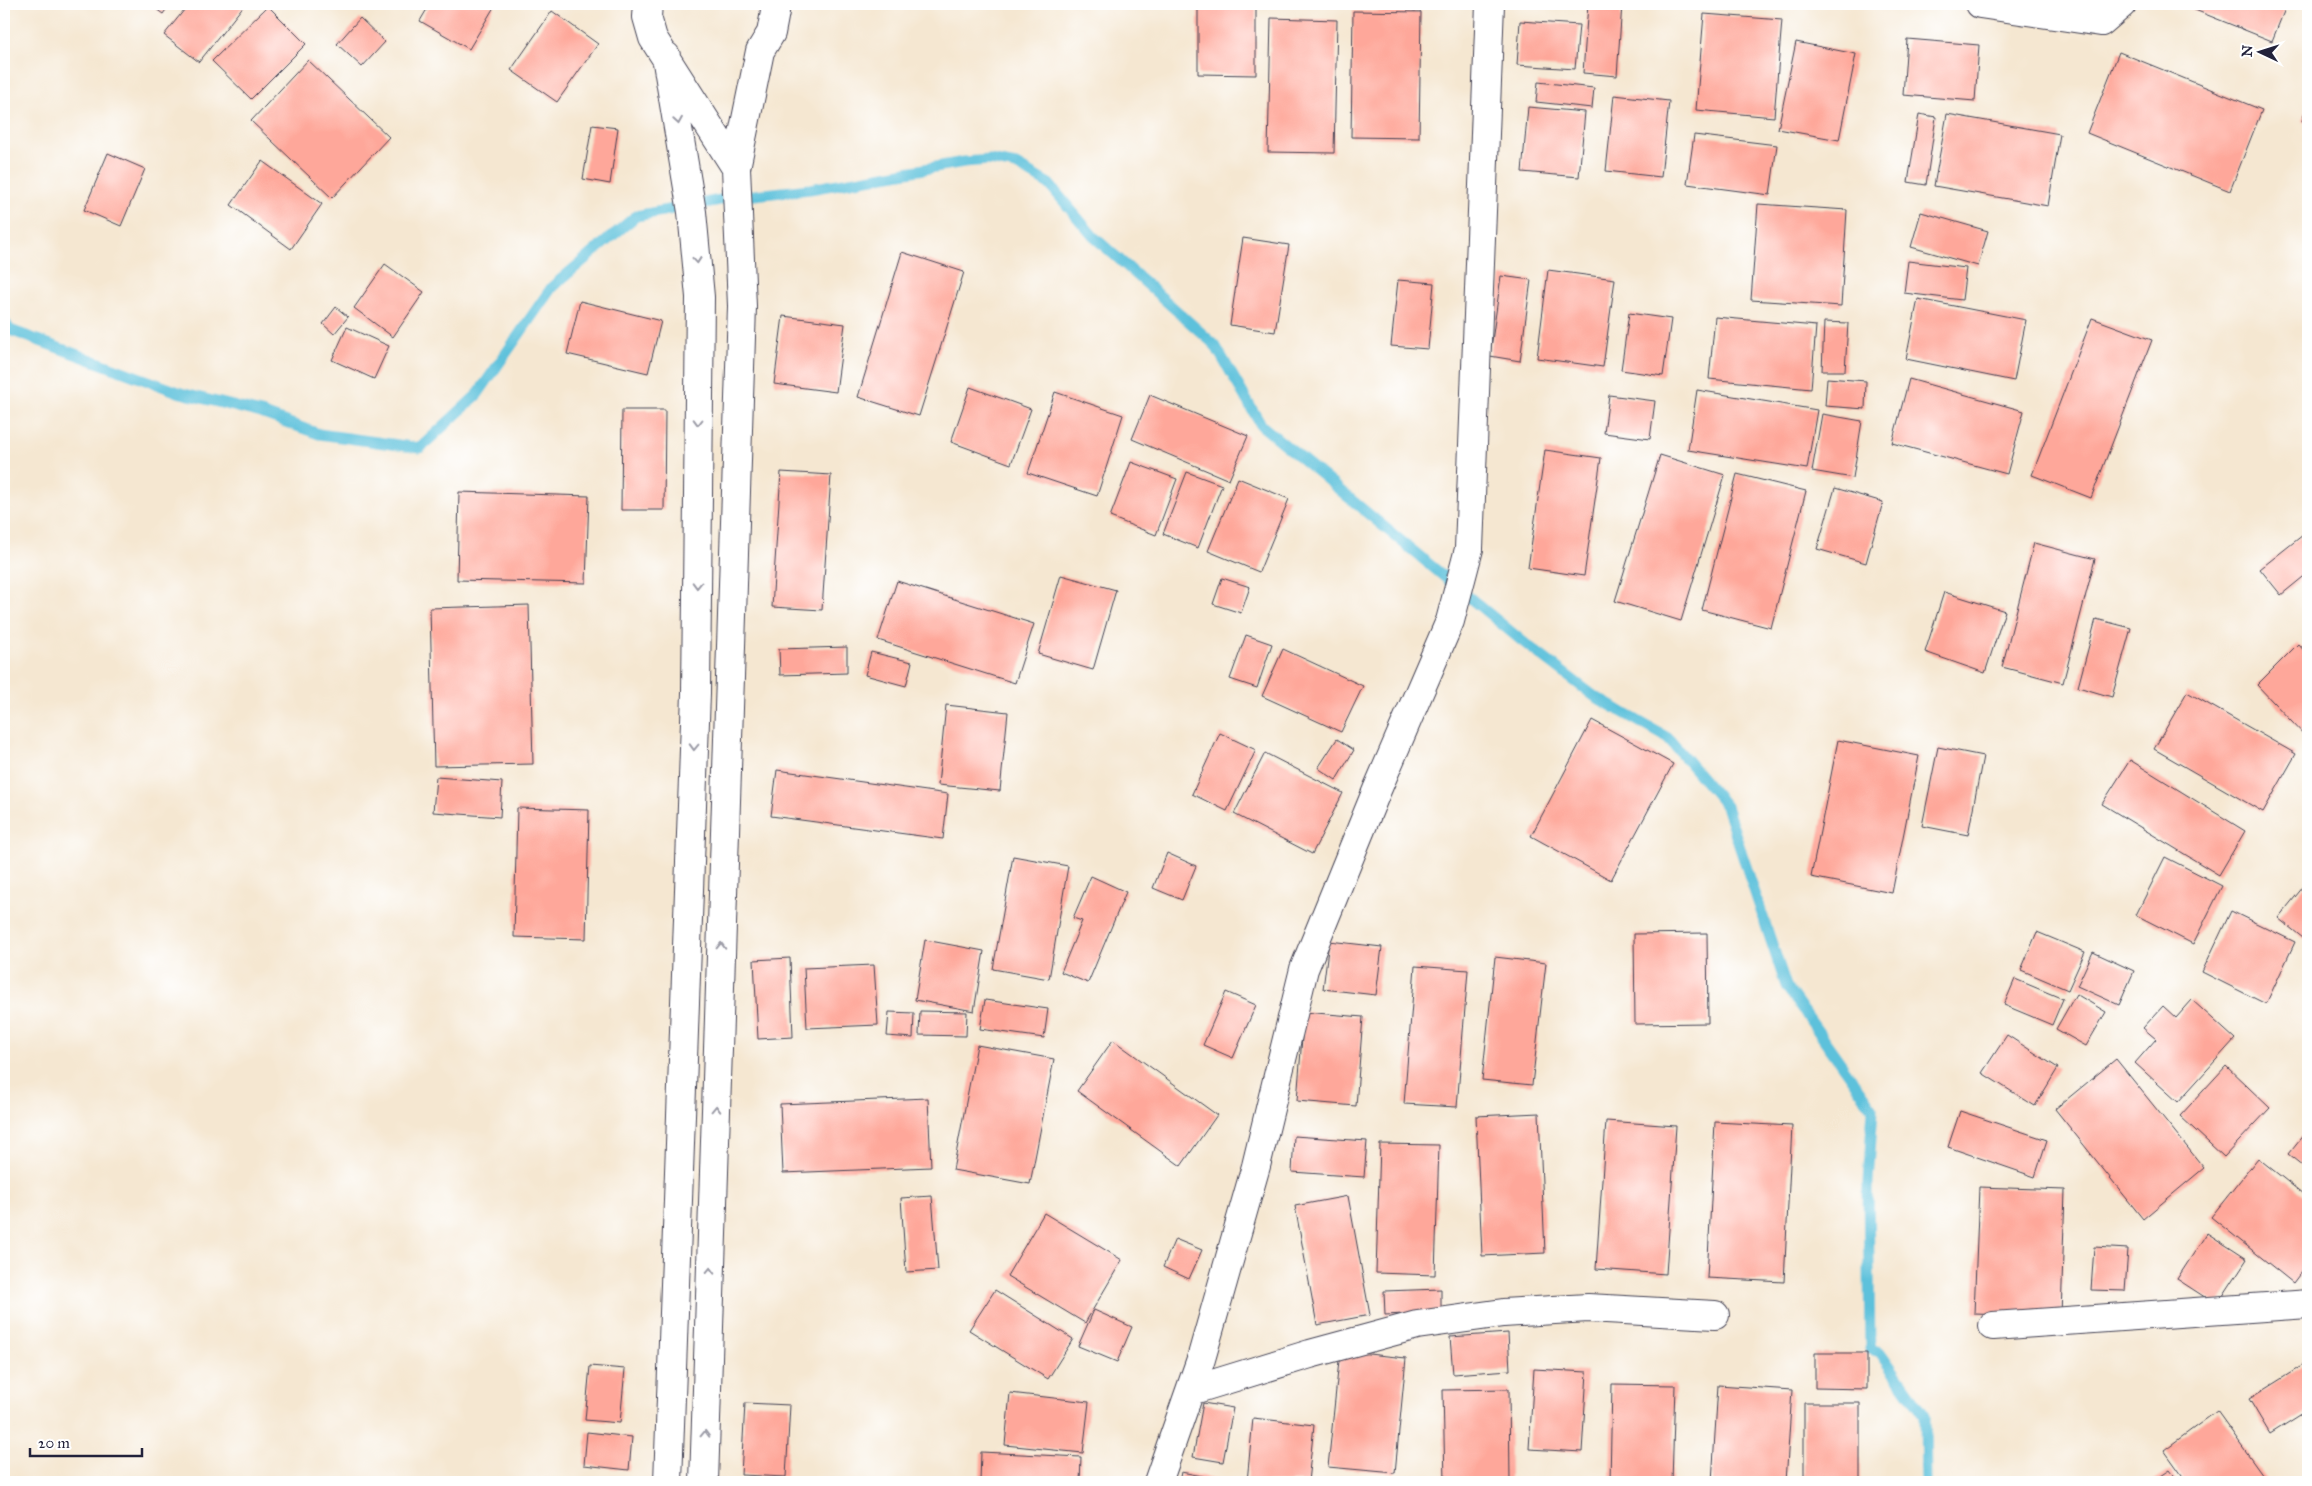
<svg xmlns="http://www.w3.org/2000/svg" width="2312" height="1486" font-family="'IM FELL Great Primer',serif">
  <style>
    .lines { fill: none; stroke-linecap: round; stroke-linejoin: round }
    .stream { stroke: #5dc1db; stroke-width: 11 }
    .building { fill: #fea79a }
    .minor-casing { stroke: #424052; stroke-width: 30 }
    .tertiary-casing { stroke: #424052; stroke-width: 30 }
    .minor { stroke: #fff; stroke-width: 28 }
    .tertiary { stroke: #fff; stroke-width: 28 }
    .oneway { stroke: #9c9ca7 }
  </style>
  <rect width="100%" height="100%" fill="#fff"/>
  <filter id="ink" filterUnits="userSpaceOnUse"><feTurbulence type="fractalNoise" baseFrequency=".02" numOctaves="2"/><feDisplacementMap in="SourceGraphic" scale="10" xChannelSelector="R" yChannelSelector="G"/><feConvolveMatrix kernelMatrix="1 2 1 2 8 2 1 2 1" color-interpolation-filters="sRGB"/></filter>
  <filter id="wash" filterUnits="userSpaceOnUse"><feTurbulence type="fractalNoise" baseFrequency=".0096" numOctaves="4" result="noise"/><feDisplacementMap in="SourceGraphic" scale="20" xChannelSelector="R" yChannelSelector="G"/><feGaussianBlur stdDeviation="1.12" result="paint"/><feColorMatrix in="noise" values="0 0 0 0 0 0 0 0 0 0 0 0 0 0 0 0 0 1.4 0 .05"/><feComposite in="paint" operator="in"/></filter>
  <g filter="url(#wash)">
    <rect width="100%" height="100%" fill="#f5e7d1"/>
    <g class="lines">
      <path class="stream" d="M4,321L10,330L181,393L261,413L319,434L420,448L477,395L552,287L636,216L736,197L810,189L964,162L990,160L1016,165L1049,184L1093,236L1215,345L1261,425L1522,641L1594,696L1668,738L1726,806L1786,986L1873,1109L1868,1182L1870,1349L1880,1352L1925,1416L1926,1482"/>
    </g>
    <g id="blocks">
      <path class="building" d="M149,4H170L163,14Z
        M189,4H245L199,62L164,35Z
        M430,4H488L494,7L469,49L420,21Z
        M1198,4H1256V75L1198,74Z
        M1588,4H1622L1617,76L1583,73Z
        M2180,4H2287L2272,41Z
        M268,6L306,44L251,99L212,61Z
        M552,11L598,44L557,102L511,70Z
        M1353,11L1421,12L1419,138L1351,137Z
        M1704,14L1782,20L1774,117L1696,110Z
        M360,18L385,42L362,67L337,44Z
        M1271,18L1337,20L1334,153L1268,152Z
        M1520,21L1579,25L1575,69L1517,65Z
        M1907,39L1979,45L1975,101L1903,95Z
        M1796,42L1856,54L1839,140L1778,129Z
        M2119,52L2262,110L2230,191L2087,133Z
        M308,60L389,137L332,198L251,121Z
        M1538,82L1594,88L1592,108L1536,102Z
        M1614,95L1669,101L1661,177L1606,171Z
        M2308,104V123L2302,121Z
        M1528,107L1585,112L1579,177L1522,172Z
        M1919,114L1936,117L1926,185L1908,182Z
        M1947,114L2060,134L2048,206L1934,186Z
        M592,125L618,128L610,184L583,179Z
        M1694,135L1777,145L1770,195L1687,184Z
        M108,153L145,169L121,226L84,210Z
        M262,161L322,204L291,249L231,205Z
        M1758,204L1847,210L1841,306L1751,300Z
        M1921,212L1988,231L1978,266L1911,247Z
        M1243,238L1289,245L1275,332L1230,325Z
        M902,252L964,272L919,416L858,397Z
        M1908,261L1966,268L1962,300L1904,293Z
        M385,264L424,292L393,337L354,308Z
        M1548,270L1615,279L1603,367L1537,358Z
        M1501,276L1531,280L1520,361L1490,356Z
        M1398,280L1434,283L1428,349L1391,346Z
        M1918,299L2026,320L2014,381L1906,359Z
        M580,301L661,321L648,373L567,354Z
        M336,307L348,317L334,334L323,324Z
        M1629,313L1671,319L1663,376L1621,370Z
        M783,316L845,324L836,392L774,384Z
        M1715,317L1816,326L1811,389L1709,379Z
        M2092,318L2152,340L2091,498L2032,475Z
        M1824,322L1848,323L1845,371H1822Z
        M347,327L389,346L374,379L332,360Z
        M1827,378L1866,381L1865,409L1825,406Z
        M1909,379L2024,411L2007,474L1892,443Z
        M970,387L1031,409L1011,464L951,442Z
        M1697,390L1817,410L1807,469L1688,450Z
        M1055,392L1123,415L1097,496L1028,473Z
        M1150,395L1248,436L1229,480L1132,439Z
        M1609,395L1655,401L1650,439L1604,433Z
        M622,410H665L664,510H621Z
        M1822,414L1862,421L1853,478L1812,471Z
        M1545,450L1601,458L1584,576L1528,568Z
        M1660,455L1725,475L1681,621L1615,601Z
        M1131,462L1177,479L1156,535L1110,517Z
        M781,472L831,475L822,610L772,607Z
        M1187,472L1222,485L1198,548L1163,534Z
        M1737,474L1806,491L1771,628L1702,610Z
        M1238,478L1289,499L1259,572L1208,551Z
        M1835,488L1883,502L1866,563L1817,549Z
        M459,492L589,496L586,583L457,580Z
        M2308,531V573L2281,595L2260,569Z
        M2034,543L2095,559L2063,683L2002,667Z
        M1061,575L1116,590L1093,670L1038,654Z
        M1222,578L1250,587L1241,613L1213,604Z
        M897,581L1034,624L1015,683L878,640Z
        M1944,592L2005,611L1985,673L1925,652Z
        M529,605L533,764L434,766L430,608Z
        M2096,619L2131,628L2112,697L2078,687Z
        M1246,635L1272,644L1257,688L1230,679Z
        M2298,644L2308,655V739L2257,685Z
        M847,647V673L780,675L779,649Z
        M1283,649L1363,686L1341,732L1262,696Z
        M871,652L912,662L906,686L865,675Z
        M2187,692L2296,754L2263,812L2154,749Z
        M946,705L1008,712L1000,791L938,785Z
        M1592,720L1673,764L1611,880L1531,836Z
        M1220,733L1256,750L1227,811L1192,794Z
        M1337,739L1354,750L1336,780L1318,768Z
        M1838,740L1919,756L1892,893L1811,877Z
        M1938,747L1983,756L1968,835L1922,826Z
        M1265,753L1343,793L1312,854L1234,814Z
        M2130,760L2245,831L2219,875L2102,804Z
        M777,770L948,794L943,839L771,816Z
        M436,777L502,782L500,817L433,812Z
        M517,808L589,810L586,939L514,937Z
        M1167,853L1196,866L1182,900L1153,888Z
        M1013,856L1068,866L1049,979L993,969Z
        M2165,857L2222,886L2193,944L2136,915Z
        M1091,876L1126,892L1088,983L1061,972L1082,921L1073,918Z
        M2308,881V942L2278,918Z
        M2231,911L2295,942L2266,1004L2202,972Z
        M2037,932L2085,952L2068,990L2021,970Z
        M1707,933L1708,1023L1635,1024L1634,934Z
        M925,940L984,951L974,1011L915,1000Z
        M1329,941L1382,947L1376,995L1323,989Z
        M2093,952L2134,971L2119,1005L2077,986Z
        M1495,957L1546,963L1532,1085L1482,1080Z
        M790,958L793,1037L758,1039L754,960Z
        M874,965L878,1025L807,1028L804,968Z
        M1415,966L1468,970L1457,1107L1404,1104Z
        M2015,979L2063,999L2052,1025L2004,1005Z
        M1226,992L1256,1005L1233,1058L1203,1045Z
        M2076,994L2106,1012L2086,1046L2056,1029Z
        M985,1000L1048,1009L1044,1038L980,1029Z
        M2192,1000L2235,1039L2178,1102L2135,1063L2156,1039L2143,1028L2163,1006L2176,1018Z
        M920,1011L967,1012L966,1036L919,1035Z
        M889,1012L914,1013L913,1038L887,1036Z
        M1304,1012L1363,1017L1356,1106L1297,1101Z
        M2007,1035L2058,1068L2035,1106L1982,1073Z
        M1113,1040L1217,1115L1181,1166L1077,1091Z
        M977,1045L1054,1059L1030,1184L953,1170Z
        M2116,1059L2204,1168L2143,1219L2055,1109Z
        M2226,1066L2270,1108L2224,1157L2180,1116Z
        M928,1098L931,1167L783,1173L780,1104Z
        M1960,1111L2047,1140L2035,1177L1948,1147Z
        M1539,1113L1545,1253L1482,1256L1476,1116Z
        M1606,1121L1676,1126L1666,1274L1596,1269Z
        M1715,1122L1792,1126L1784,1282L1707,1278Z
        M2308,1129V1170L2288,1154Z
        M1294,1136L1367,1141L1364,1177L1292,1172Z
        M1380,1144L1439,1145L1435,1275L1376,1273Z
        M2258,1158L2308,1198V1263L2293,1283L2211,1217Z
        M1979,1187L2065,1190L2061,1317L1974,1314Z
        M932,1196L938,1270L906,1272L901,1198Z
        M1348,1196L1370,1315L1317,1325L1295,1206Z
        M1044,1213L1122,1260L1085,1323L1007,1276Z
        M2207,1233L2247,1259L2217,1305L2177,1279Z
        M1175,1239L1202,1250L1189,1279L1163,1267Z
        M2094,1247L2128,1249L2125,1291L2091,1290Z
        M1441,1289V1312L1385,1315L1384,1291Z
        M995,1290L1073,1339L1048,1379L969,1330Z
        M1094,1310L1132,1327L1117,1362L1078,1346Z
        M1508,1333L1510,1370L1453,1374L1450,1337Z
        M1340,1351L1406,1358L1395,1473L1328,1467Z
        M1815,1353H1867V1389L1815,1388Z
        M2308,1362V1410L2270,1434L2249,1399Z
        M590,1366L625,1369L620,1423L585,1420Z
        M1534,1369L1587,1372L1582,1452L1529,1449Z
        M1612,1384L1675,1385L1672,1482H1610Z
        M1718,1385L1792,1390L1786,1482H1712Z
        M1509,1389L1510,1482H1445L1443,1390Z
        M1010,1393L1089,1402L1083,1453L1005,1445Z
        M745,1403L790,1405L786,1477L741,1475Z
        M1203,1403L1233,1408L1223,1462L1193,1457Z
        M1804,1403H1860V1482H1804Z
        M2217,1411L2268,1482H2187L2164,1450Z
        M1253,1418L1314,1425L1308,1482H1247Z
        M587,1432L632,1437L629,1470L584,1465Z
        M981,1452L1081,1457L1080,1482H980Z
        M2170,1470L2179,1482H2152Z
        M1181,1472L1218,1479L1217,1482H1179Z"/>
    </g>
  </g>
  <g filter="url(#ink)">
    <use href="#blocks" fill-opacity="0" stroke="#424052" stroke-width="1"/>
    <g class="lines">
      <g class="minor-casing">
        <path id="minor" d="M1980,4L2101,22L2122,4
          M1993,1326L2308,1304
          M1190,1391L1310,1354L1417,1325L1503,1313L1588,1308L1715,1315
          M1158,1482L1201,1359L1256,1166L1304,969L1377,790L1450,621L1469,549L1490,4"/>
      </g>
      <g class="tertiary-casing">
        <path id="tertiary" d="M648,4L647,17L653,38L736,168L760,51L771,33L775,12L774,4
          M666,56L692,212L700,297L696,693L668,1482
          M704,1482L742,306L736,168"/>
      </g>
      <use href="#minor" class="minor"/>
      <use href="#tertiary" class="tertiary"/>
    </g>
    <defs><path id="oneway-chevron" d="M-2-3.5L2.5 0L-2 3.5" fill="none" stroke-width="1.6" stroke-linecap="round" stroke-linejoin="round" transform="scale(1.25)"/></defs>
    <g class="oneway">
      <use href="#oneway-chevron" transform="translate(678 121) rotate(81)"/>
      <use href="#oneway-chevron" transform="translate(697 260) rotate(85)"/>
      <use href="#oneway-chevron" transform="translate(698 422) rotate(91)"/>
      <use href="#oneway-chevron" transform="translate(697 585) rotate(91)"/>
      <use href="#oneway-chevron" transform="translate(694 747) rotate(92)"/>
      <use href="#oneway-chevron" transform="translate(721 946) rotate(-88)"/>
      <use href="#oneway-chevron" transform="translate(716 1109) rotate(-88)"/>
      <use href="#oneway-chevron" transform="translate(710 1271) rotate(-88)"/>
      <use href="#oneway-chevron" transform="translate(705 1434) rotate(-88)"/>
    </g>
  </g>
  <rect width="2312" height="1486" fill="none" stroke="#fff" stroke-width="20"/>
  <g transform="translate(2260 52) rotate(274)" stroke="#ffffff" stroke-width="4" paint-order="stroke">
  <path d="M0-4L9 19L0 12L-9 19Z" fill="#22223b"/>
  <text y="-8" font-size="14" font-weight="bold" text-anchor="middle" fill="#22223b">N</text>
  </g>
  <path d="M30 1448v8h112v-8" fill="none" stroke="#22223b" stroke-width="2.5"/>
  <text x="38" y="1448" font-size="15" fill="#22223b" stroke="#ffffff" stroke-width="4" paint-order="stroke">20 m</text>
</svg>
